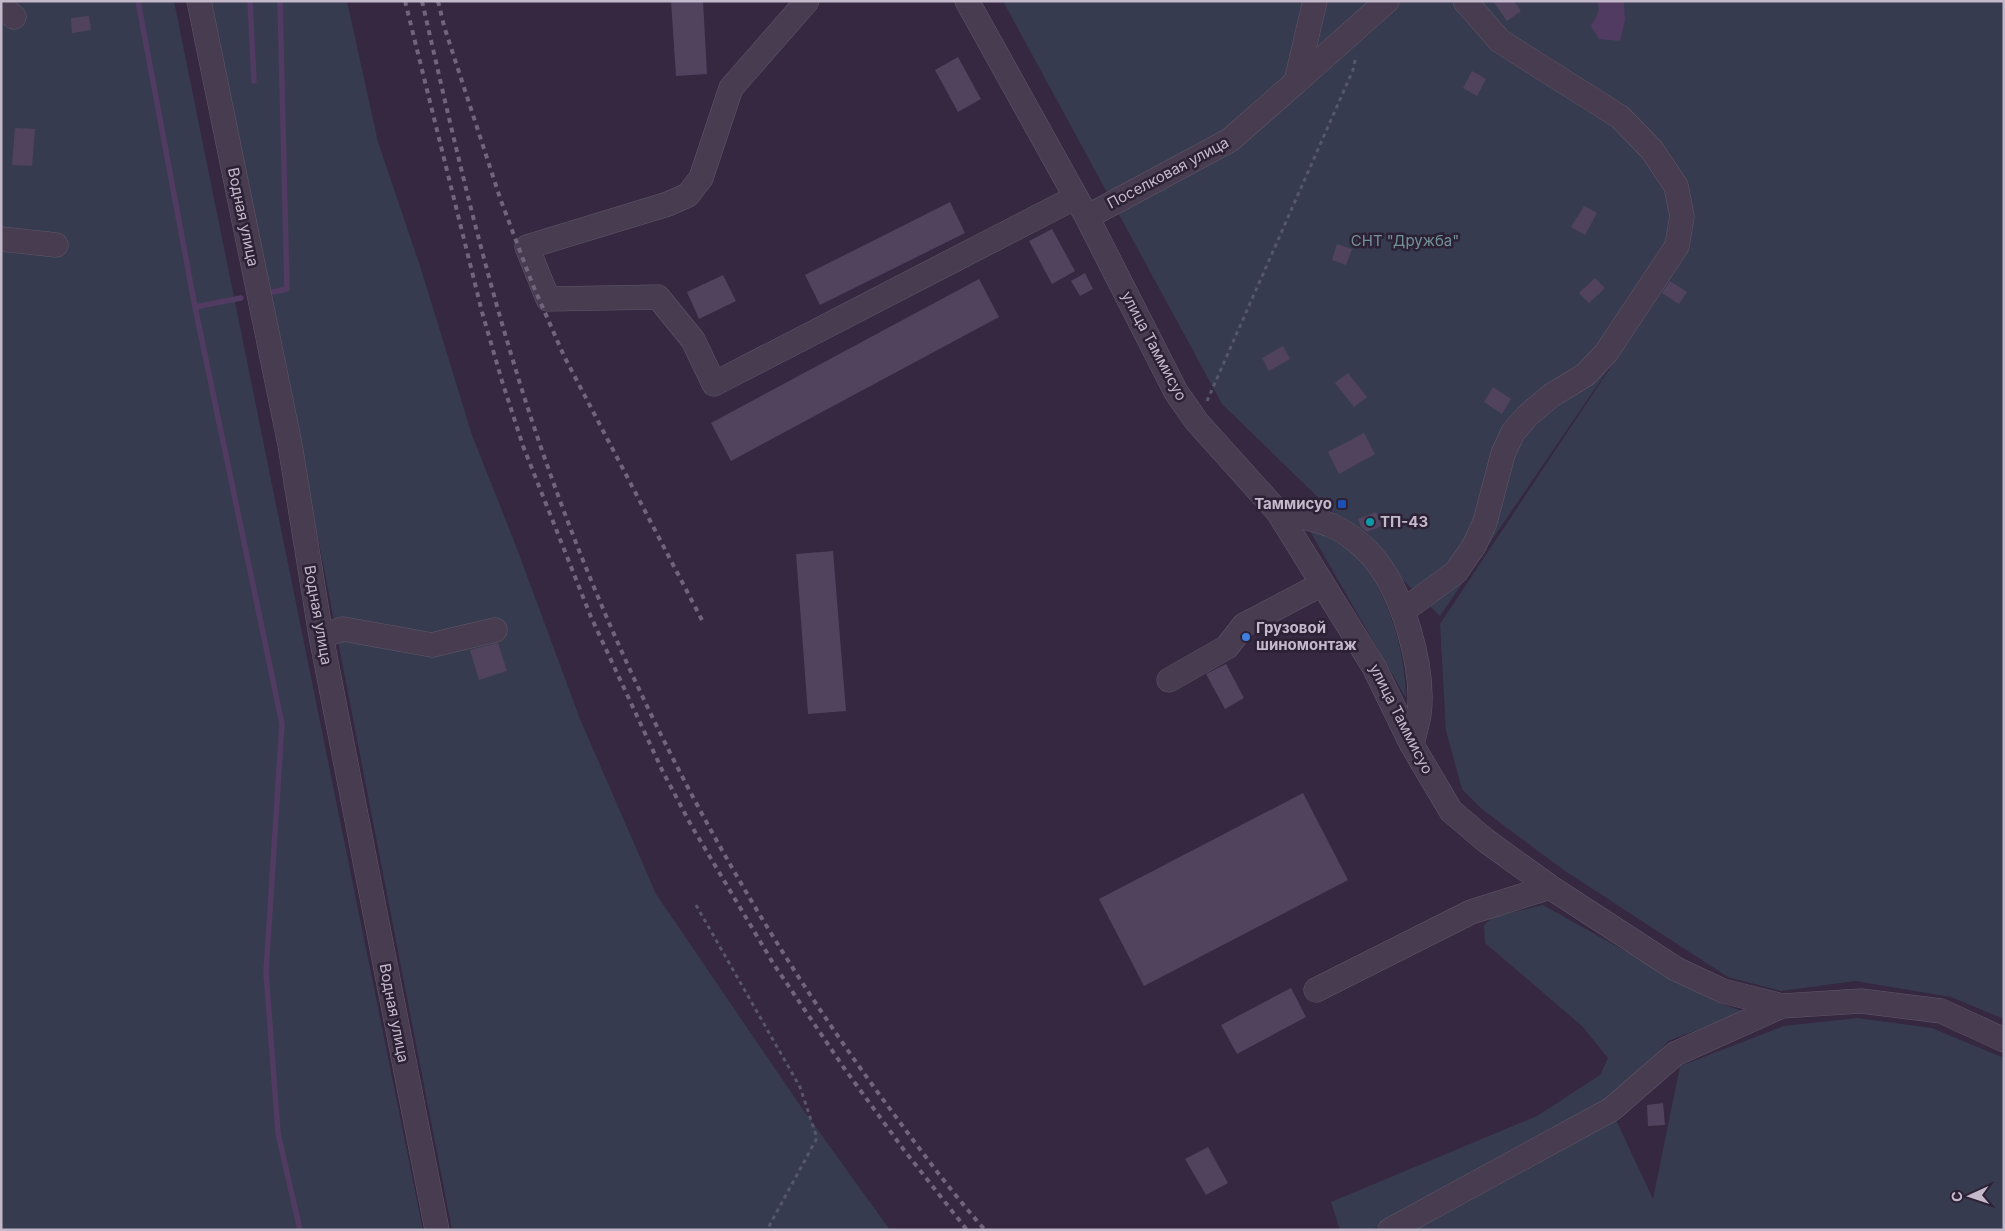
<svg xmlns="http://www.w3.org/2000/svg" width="2005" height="1231" font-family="Inter,sans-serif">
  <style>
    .green { fill: #373b4f }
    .water { fill: #513b63 }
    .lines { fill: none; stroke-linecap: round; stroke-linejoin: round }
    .stream { stroke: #513b63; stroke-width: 5.5 }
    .building { fill: #51435e }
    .minor-casing { stroke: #62576a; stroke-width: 25 }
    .path { stroke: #58566b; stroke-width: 3; stroke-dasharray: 4 4; stroke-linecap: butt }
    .minor { stroke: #473c50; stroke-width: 24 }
    .rail { stroke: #71647c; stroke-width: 4; stroke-dasharray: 5 5; stroke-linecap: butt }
    .transit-dot { fill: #1a4fb4; stroke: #2c2135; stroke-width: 2 }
    .culture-dot { fill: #0f9aa8; stroke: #2c2135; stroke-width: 2 }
    .shop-dot { fill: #3f7fe0; stroke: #2c2135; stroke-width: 2 }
    .labels { text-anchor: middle; stroke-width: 5; stroke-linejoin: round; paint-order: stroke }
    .street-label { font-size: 15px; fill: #c3b9ca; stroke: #2c2135 }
    .park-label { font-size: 15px; fill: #729299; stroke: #2c2135 }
    .poi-label { font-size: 15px; font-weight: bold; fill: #c3b9ca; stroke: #2c2135; text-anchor: start }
  </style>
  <rect width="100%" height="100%" fill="#352840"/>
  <path class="green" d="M1,1H174L423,1230H1Z
    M210,1H347L378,142L421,269L472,435L516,546L580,719L656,894L797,1101L890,1230H452L303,460Z
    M1003,1H2004V1019L1951,997L1855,981L1781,991L1728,977L1565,871L1483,810L1462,789L1446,731L1440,624L1656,299L1440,616L1222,404Z
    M1307,526C1323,533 1341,540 1355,551C1364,558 1371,572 1376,583C1395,620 1405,657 1406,698Z
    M1543,905L1714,1001L1745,1012L1668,1041L1621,1094L1372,1230H1340L1331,1202L1537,1116L1600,1075L1608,1058L1582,1026L1485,943L1484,925L1493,917Z
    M1857,1018L1932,1028L2004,1058V1230H1414L1616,1120L1653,1199L1680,1066L1784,1026Z"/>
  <path class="water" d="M1597,1H1624L1625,20L1620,41L1599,39L1591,26C1595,18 1602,11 1597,1Z"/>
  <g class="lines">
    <path class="stream" d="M138,1L195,307L282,724L266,972L278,1133L300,1230
      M250,1L254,81
      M268,293L287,289L280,1
      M195,307L241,298"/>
  </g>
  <path class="building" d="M671,1H703L707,74L676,76Z
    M1493,1H1514L1521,11L1507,21Z
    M89,16L91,30L72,33L71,18Z
    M958,57L981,99L958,112L935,70Z
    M1472,71L1486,79L1477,96L1463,88Z
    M15,128L35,129L32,166L12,165Z
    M950,202L965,233L820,305L805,275Z
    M1584,206L1597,213L1585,235L1571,227Z
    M1052,229L1075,271L1052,284L1029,241Z
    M1337,244L1352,249L1346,265L1332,260Z
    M1085,273L1093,289L1080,296L1071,281Z
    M723,275L736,301L699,319L687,292Z
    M1595,278L1605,288L1589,303L1579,293Z
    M979,279L999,317L731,461L711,423Z
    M1670,281L1687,292L1679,304L1662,293Z
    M1283,346L1290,359L1269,371L1262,358Z
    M1348,373L1367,397L1354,407L1335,383Z
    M1493,387L1511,399L1502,414L1484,402Z
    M1364,433L1375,454L1339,474L1328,452Z
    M1376,512L1382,526L1367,532L1361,527L1358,519Z
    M833,551L846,711L808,714L796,554Z
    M498,643L507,671L479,680L470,650Z
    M1226,664L1244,698L1225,709L1206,674Z
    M1303,793L1348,880L1144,986L1099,899Z
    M1291,988L1306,1017L1237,1054L1221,1025Z
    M1663,1103L1665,1125L1648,1126L1647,1105Z
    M1208,1147L1228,1183L1206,1195L1185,1159Z"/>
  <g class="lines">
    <g class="minor-casing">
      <path id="minor" d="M199,1L290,445L321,636L437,1230
        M807,1L731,88L701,178L688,195L668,204L527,247L548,299L658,297L693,340L714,384L1076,197
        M967,1L1087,217L1176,392L1197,422L1278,512L1374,667L1412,745L1451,811L1485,840L1550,887L1676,969L1723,991L1782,1006L1861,1001L1941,1011L2004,1040
        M1,6L14,17
        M1296,82L1387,1
        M1087,217L1230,140L1296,82L1315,1
        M1,239L56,245
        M1278,512C1295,516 1314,518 1330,525C1345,531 1362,544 1373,557C1403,593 1425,668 1419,715C1417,725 1414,735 1412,745
        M1403,611L1456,572L1474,546L1485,522L1503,454L1513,432L1528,415L1552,395L1585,375L1606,353L1677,246L1682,216L1676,186L1652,150L1620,117L1500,41L1465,1
        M321,636L343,629L432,645L495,630
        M1169,680L1227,647L1244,625L1322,584
        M1316,990L1471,912L1550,887
        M1390,1230L1612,1109L1675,1054L1782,1006"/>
    </g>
    <path class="path" d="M1207,401L1353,70L1356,56
      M696,905L800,1087L817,1138L767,1230"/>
    <use href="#minor" class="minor"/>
    <path class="rail" d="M405,1L482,312L502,381L523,446L591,617L663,772L691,825L773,963L844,1068L904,1150L967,1230
      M422,1C449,119 476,238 511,354C590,619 716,871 879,1094C913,1140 947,1187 985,1230
      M438,1L444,26L500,198L532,283L564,356L703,622"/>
  </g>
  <rect class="transit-dot" x="1337" y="499" width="10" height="10" rx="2.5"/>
  <circle class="culture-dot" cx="1370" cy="522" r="5"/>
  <circle class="shop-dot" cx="1246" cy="637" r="5"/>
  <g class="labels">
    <g class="street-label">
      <text transform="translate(1168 173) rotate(-28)" y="5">Поселковая улица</text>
      <text transform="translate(243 217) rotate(78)" y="5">Водная улица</text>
      <text transform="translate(1154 346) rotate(62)" y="5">улица Таммисуо</text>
      <text transform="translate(318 615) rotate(80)" y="5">Водная улица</text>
      <text transform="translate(1401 719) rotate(63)" y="5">улица Таммисуо</text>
      <text transform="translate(394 1013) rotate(79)" y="5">Водная улица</text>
    </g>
    <g class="park-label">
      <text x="1405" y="246">СНТ "Дружба"</text>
    </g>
    <g class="poi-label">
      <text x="1332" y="509" text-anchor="end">Таммисуо</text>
      <text x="1380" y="527">ТП-43</text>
      <text x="1256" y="633">Грузовой<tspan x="1256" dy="17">шиномонтаж</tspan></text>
    </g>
  </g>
  <rect width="2005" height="1231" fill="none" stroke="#c3b9ca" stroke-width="5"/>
  <g transform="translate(1970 1196) rotate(267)" stroke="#2c2135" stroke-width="4" paint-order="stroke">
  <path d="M0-4L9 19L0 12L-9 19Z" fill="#c3b9ca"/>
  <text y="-8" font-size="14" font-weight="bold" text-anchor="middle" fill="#c3b9ca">С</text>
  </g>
</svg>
